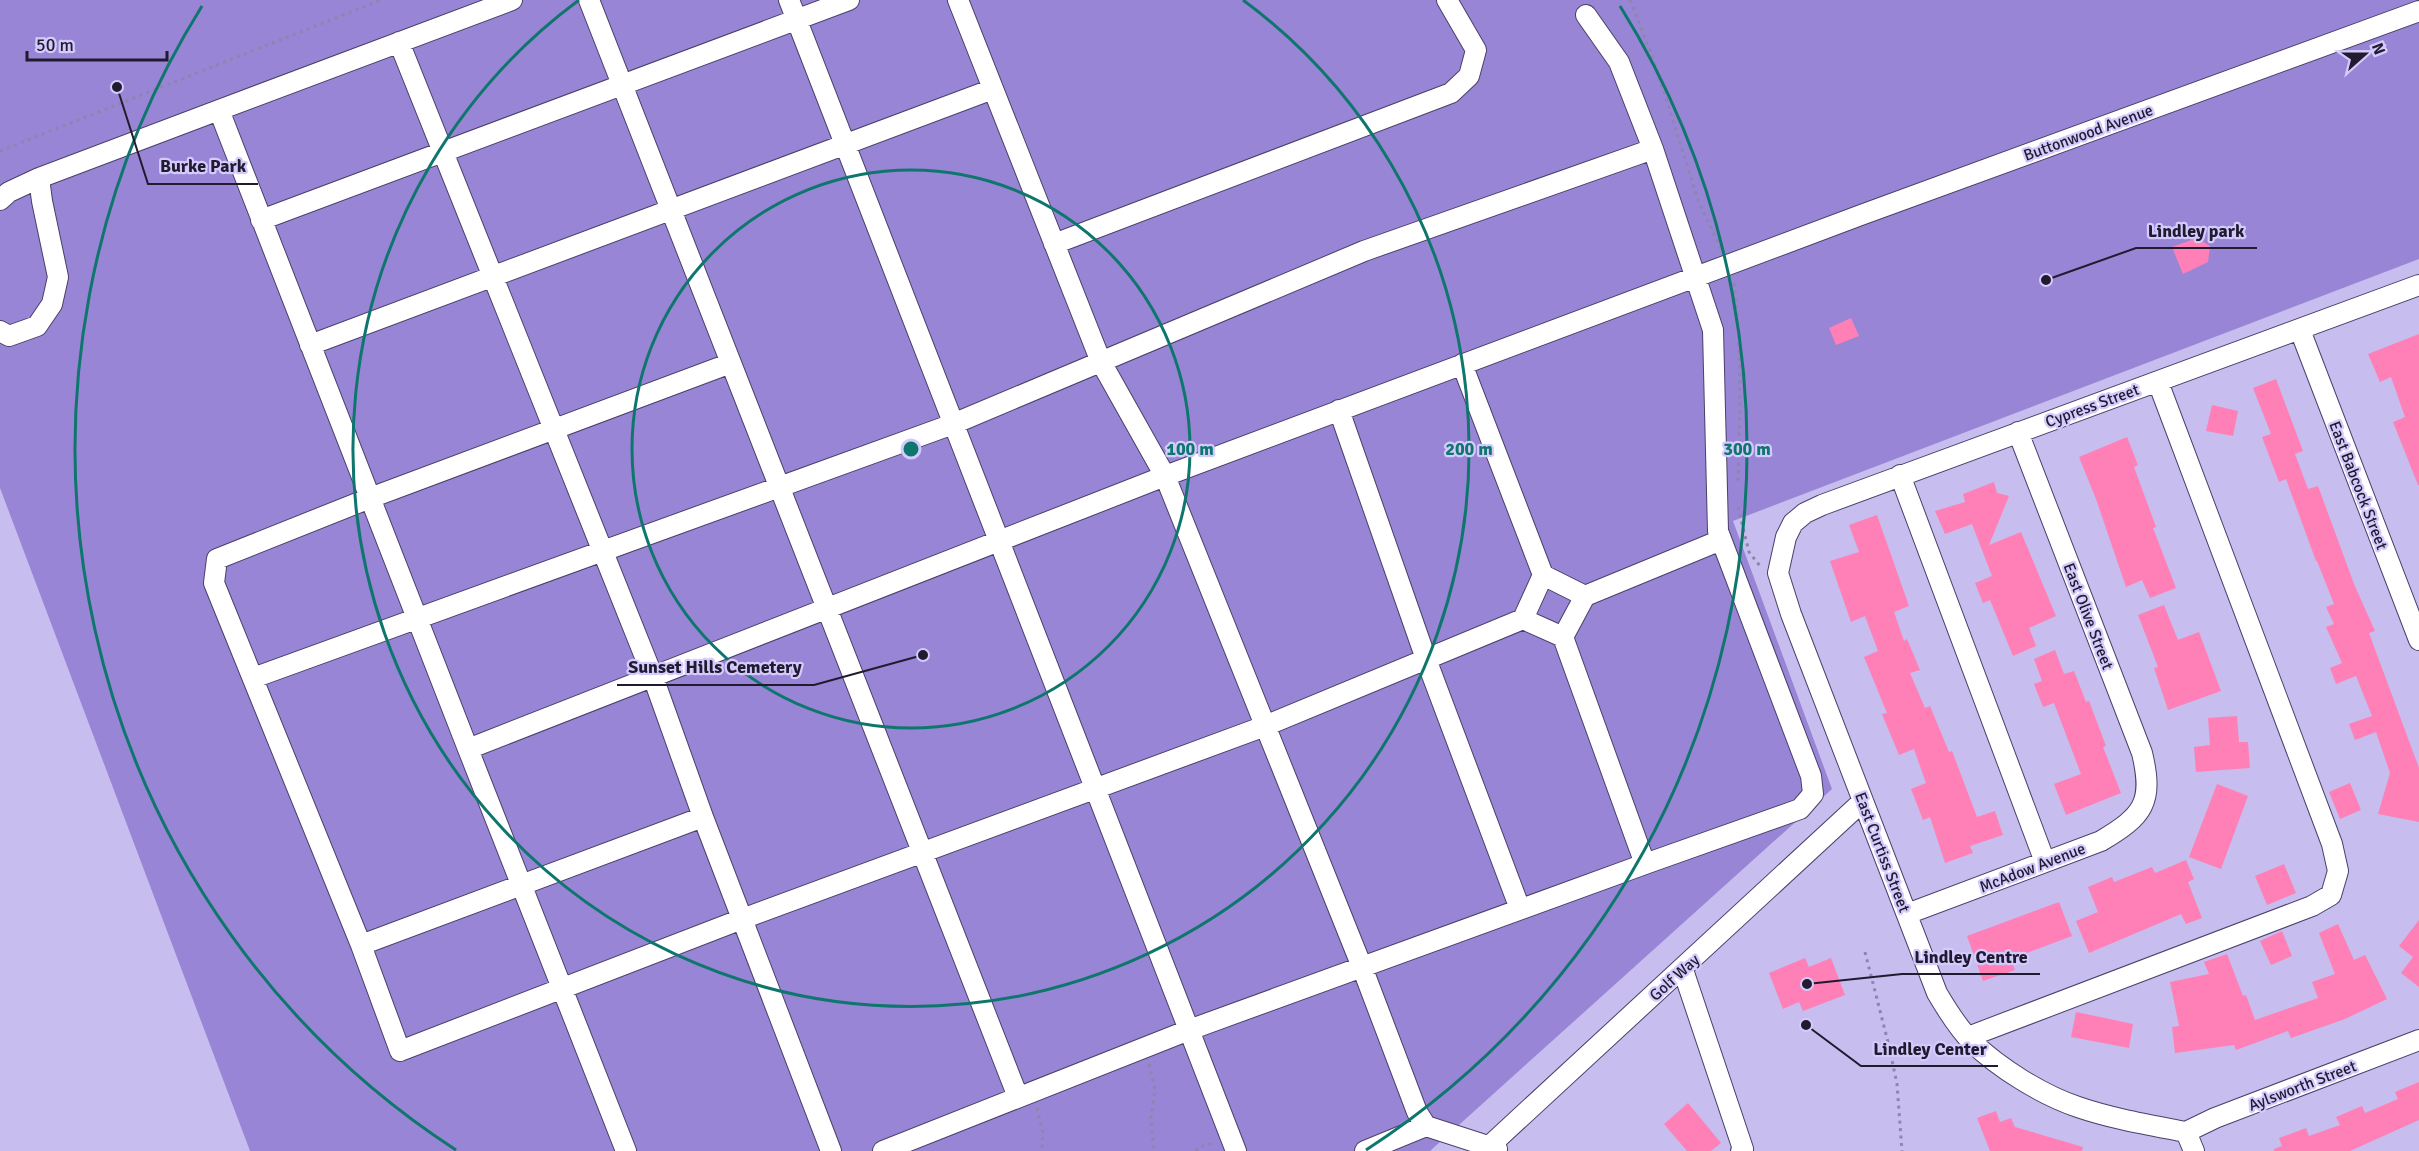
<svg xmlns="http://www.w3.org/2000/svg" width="2419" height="1151" font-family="Signika,sans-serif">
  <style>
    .green { fill: #9985d5 }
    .building { fill: #fe80b7 }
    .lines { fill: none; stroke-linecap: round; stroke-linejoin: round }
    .minor-casing { stroke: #4a406a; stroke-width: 22 }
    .path { stroke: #8e85ad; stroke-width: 3; stroke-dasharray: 3 4.5; stroke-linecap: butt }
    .minor { stroke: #fff; stroke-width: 20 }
    .ring { fill: none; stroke: #0f766e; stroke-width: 3 }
    .labels { text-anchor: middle; stroke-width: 4.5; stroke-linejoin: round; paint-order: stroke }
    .street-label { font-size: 16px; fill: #201b2e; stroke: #d4cafd }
    .centre { fill: #0f766e; stroke: #d4cafd; stroke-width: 3 }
    .ring-label { font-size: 18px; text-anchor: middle; font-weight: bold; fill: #0f766e; stroke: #d4cafd; stroke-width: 4.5; stroke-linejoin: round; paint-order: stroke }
    .leader { fill: none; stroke: #201b2e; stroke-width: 2 }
    .callout-dot { fill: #201b2e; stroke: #d4cafd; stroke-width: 2 }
    .callout-label { font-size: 18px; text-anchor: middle; font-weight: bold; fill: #201b2e; stroke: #d4cafd; stroke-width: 4.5; stroke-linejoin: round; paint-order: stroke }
  </style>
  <rect width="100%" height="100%" fill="#c7bdef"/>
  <path class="green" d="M0,0H2419V259L1733,521L1832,789L1430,1151H250L0,488Z"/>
  <path class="building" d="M2197,238L2210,246L2208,262L2183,274L2172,247Z
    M1851,318L1859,336L1836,345L1829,328Z
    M2419,334V485H2418L2393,422L2405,417L2391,377L2380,382L2368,354Z
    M2276,379L2303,451L2295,454L2308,489L2318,486L2354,584L2375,631L2369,633L2419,768V822L2378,814L2390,773L2376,732L2355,740L2349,724L2372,716L2356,676L2336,684L2330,668L2342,663L2326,627L2334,624L2326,607L2334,604L2317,561H2316L2286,479L2279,482L2262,437L2271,434L2253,388Z
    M2212,405L2238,411L2233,436L2206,431Z
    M2127,437L2138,465L2134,467L2156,527L2153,528L2176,588L2150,598L2142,580L2126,587L2096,499L2079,457Z
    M1994,482L1997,493L2009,496L1989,545L2021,532L2056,616L2029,628L2036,646L2013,656L1990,600L1983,603L1975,583L1992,576L1972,524L1945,534L1935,511L1965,502L1963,494Z
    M1877,515L1909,606L1894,612L1904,641L1907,639L1920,670L1910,673L1925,708L1930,706L1949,752L1952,751L1977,817L1995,811L2003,835L1970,846L1973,853L1945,863L1930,817L1923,820L1911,789L1926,783L1914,749L1899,755L1882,714L1887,713L1864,657L1878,651L1865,616L1851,622L1830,561L1859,552L1849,525Z
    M2164,605L2178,640L2199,632L2221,691L2168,710L2154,668L2158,667L2138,615Z
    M2055,650L2064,674L2074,671L2086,702L2089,701L2106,746L2103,747L2121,793L2066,815L2054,784L2081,774L2054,703L2043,707L2034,684L2042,681L2034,659Z
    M2237,716L2239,742H2248L2250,768L2196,772L2194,747L2210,745L2208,718Z
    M2350,783L2361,810L2340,819L2329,792Z
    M2217,784L2248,796L2221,869L2189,857Z
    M2186,860L2194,879L2188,882L2202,918L2186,924L2181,914L2089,953L2076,921L2098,912L2088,887L2112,877L2114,882L2152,867L2155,873Z
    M2284,864L2296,893L2267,905L2255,876Z
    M2059,902L2072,936L2011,959L2015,970L1983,981L1967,936Z
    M2419,920V987L2401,973L2413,957L2399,946Z
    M2338,924L2354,960L2365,955L2387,999L2345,1019L2291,1038L2288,1031L2236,1050L2234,1045L2175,1053L2172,1027L2179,1026L2170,982L2209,974L2204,962L2227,954L2243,996L2246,995L2255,1020L2318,998L2312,982L2335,974L2319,933Z
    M2282,931L2292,956L2271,965L2260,941Z
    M1805,958L1809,967L1831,958L1845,995L1803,1011L1799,1002L1783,1009L1769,973Z
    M2076,1012L2133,1024L2129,1048L2071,1037Z
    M2419,1082V1120L2350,1151H2274V1149L2282,1146L2279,1138L2306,1128L2309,1136L2340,1125L2336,1117L2362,1106L2365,1113L2398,1099L2395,1092Z
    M1688,1103L1721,1143L1711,1151H1687L1664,1124Z
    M1996,1111L2000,1122L2011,1118L2015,1127L2083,1147L2082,1151H1990L1977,1118Z"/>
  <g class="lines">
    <g class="minor-casing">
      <path id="minor" d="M512,0L219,110L468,749L1165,476L1101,362L958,0
        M589,0L1018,1097
        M789,0L1236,1151
        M1586,15L1619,62L1653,149L1713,330L1718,531L1811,776L1813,794L1800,809L1645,864
        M399,42L653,677L703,817
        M0,200L9,192L39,178L219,110
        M261,220L849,0
        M1054,244L1451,93L1469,76L1476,50L1447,0
        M2300,330L2419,640
        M0,331L9,336L37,326L52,304L58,277L42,201L39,178
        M310,345L993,89
        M1462,364L1543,575
        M1339,410L1426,659L1520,909
        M1900,475L2045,862
        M1585,596L1721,540
        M1523,619L1543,575L1585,596L1563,637
        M253,678L953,424L1364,251L1653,149
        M468,749L626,1151
        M1907,914L2101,841C2143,816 2154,803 2142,753L2018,432
        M361,945L214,583L217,559L370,498L731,363
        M1683,970L1743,1149L1741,1151
        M1968,1037L2312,906L2331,895L2338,871L2332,844L2158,382
        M1426,1126L1417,1112L1362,967L1165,476L1861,215L2419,11
        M2186,1132L2215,1118L2419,1040
        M831,1151L703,817L361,945L400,1051L742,919L1265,726L1523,619L1563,637L1645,864L1189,1030L883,1151
        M1365,1151L1426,1126L1497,1149
        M1484,1151L1863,801
        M2194,1151L2186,1132C2150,1125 2113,1119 2078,1107C2042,1095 1999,1068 1972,1042C1958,1028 1947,1010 1937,993L1791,614L1778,573L1786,537L1793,523L1805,513L1822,505L2419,285"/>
    </g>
    <path class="path" d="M1630,0L1654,61L1698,200L1721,249
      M0,151L381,0
      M1734,283C1742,350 1740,415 1738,483
      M1738,507L1749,552L1760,566
      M1865,952L1889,1046L1897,1084L1902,1151
      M1149,1064L1155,1090L1151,1118L1154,1151
      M1037,1108L1043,1133L1042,1151
      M1196,1151L1197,1148L1213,1143"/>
    <use href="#minor" class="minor"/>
  </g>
  <g class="ring">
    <circle cx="911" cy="449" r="279"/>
    <path d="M1243 0A558 558 0 1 1 579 0"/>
    <path d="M456 1150A836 836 0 0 1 202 6M1620 6A836 836 0 0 1 1366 1150"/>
  </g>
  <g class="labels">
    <g class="street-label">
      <text transform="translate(2088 132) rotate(-20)" y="6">Buttonwood Avenue</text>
      <text transform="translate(2092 405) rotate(-20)" y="6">Cypress Street</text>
      <text transform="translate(2359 485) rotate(69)" y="6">East Babcock Street</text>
      <text transform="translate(2089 616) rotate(69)" y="6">East Olive Street</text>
      <text transform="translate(1883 852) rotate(69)" y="6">East Curtiss Street</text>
      <text transform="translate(2032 867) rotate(-21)" y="6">McAdow Avenue</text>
      <text transform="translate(1674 977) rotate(-42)" y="6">Golf Way</text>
      <text transform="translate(2302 1085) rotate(-21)" y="6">Aylsworth Street</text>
    </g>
  </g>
  <circle cx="911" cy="449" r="9" class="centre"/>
  <g class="ring-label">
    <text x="1190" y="455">100 m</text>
    <text x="1469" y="455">200 m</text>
    <text x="1747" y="455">300 m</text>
  </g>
  <path class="leader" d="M117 87L148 184H258M2046 280L2136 248H2257M923 655L814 685H617M1807 984L1902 974H2040M1806 1025L1861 1066H1998"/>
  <g class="callout-dot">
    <circle cx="117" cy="87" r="6"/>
    <circle cx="2046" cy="280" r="6"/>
    <circle cx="923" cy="655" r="6"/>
    <circle cx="1807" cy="984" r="6"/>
    <circle cx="1806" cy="1025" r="6"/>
  </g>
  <g class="callout-label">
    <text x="203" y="172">Burke Park</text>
    <text x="2196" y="237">Lindley park</text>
    <text x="715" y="673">Sunset Hills Cemetery</text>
    <text x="1971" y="963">Lindley Centre</text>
    <text x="1930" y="1055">Lindley Center</text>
  </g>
  <g transform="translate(2365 54) rotate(69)" stroke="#d4cafd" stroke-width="4.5" paint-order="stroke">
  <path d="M0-4.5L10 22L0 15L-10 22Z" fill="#201b2e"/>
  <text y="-9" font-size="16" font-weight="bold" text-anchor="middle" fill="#201b2e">N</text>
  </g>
  <path d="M27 51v9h140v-9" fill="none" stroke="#201b2e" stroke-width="3"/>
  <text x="36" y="51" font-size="18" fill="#201b2e" stroke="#d4cafd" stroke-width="4.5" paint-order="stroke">50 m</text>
</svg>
